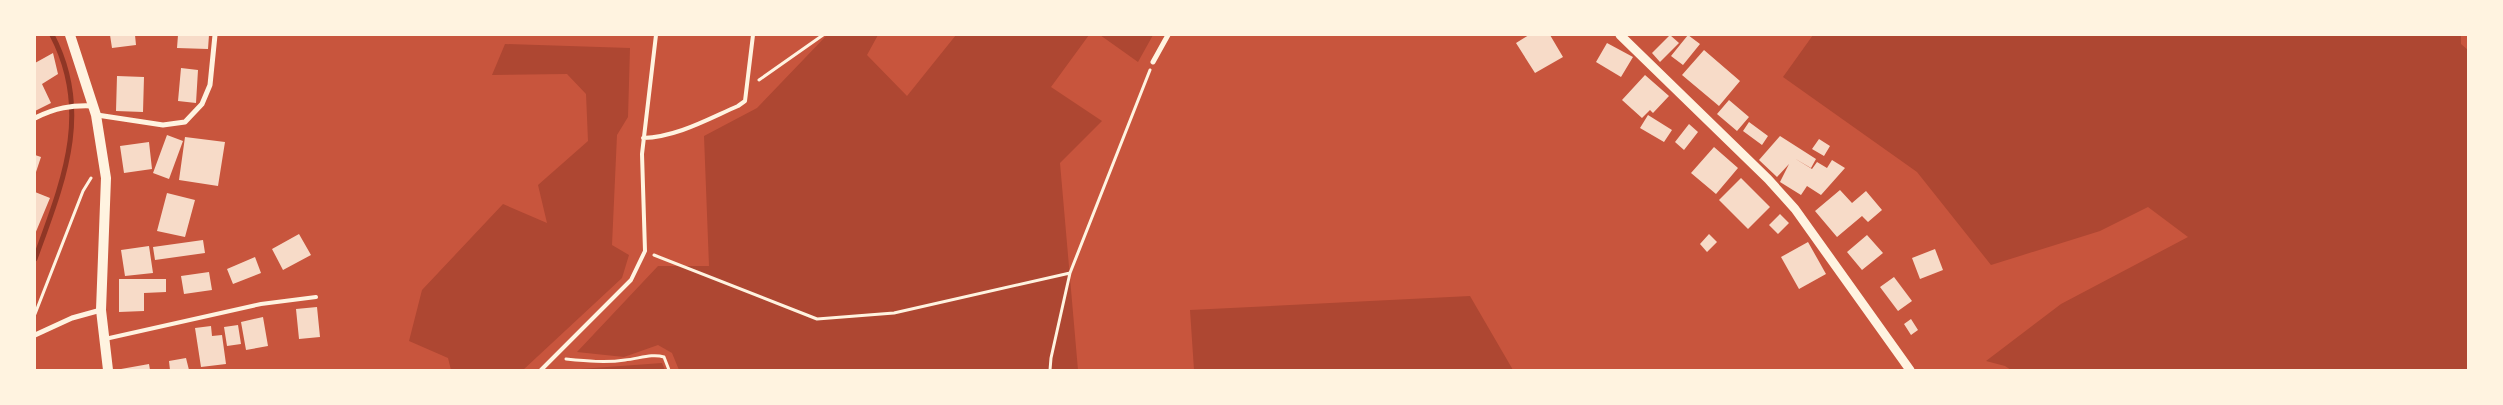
<svg xmlns="http://www.w3.org/2000/svg" width="2503" height="405" font-family="'Open Sans',sans-serif">
  <style>
    .green { fill: #ae4732 }
    .lines { fill: none; stroke-linecap: round; stroke-linejoin: round }
    .stream { stroke: #8f3625; stroke-width: 5 }
    .building { fill: #f7dbc8 }
    .path { stroke: #fff3e0; stroke-width: 3 }
    .service { stroke: #fff3e0; stroke-width: 4 }
    .minor { stroke: #fff3e0; stroke-width: 5 }
    .tertiary { stroke: #fff3e0; stroke-width: 9 }
    .secondary { stroke: #fff3e0; stroke-width: 10 }
  </style>
  <rect width="100%" height="100%" fill="#c8553d"/>
  <path class="green" d="M827,35H878L867,55L907,96L956,35H1089L1051,87L1102,121L1060,163L1078,370H679L672,353L658,345L624,357L577,352L658,266H709L704,136L757,108Z
    M1100,35H1153L1138,62Z
    M1813,35H2461V44L2468,50V370H2011L2005,366L1986,361L2061,304L2188,237L2148,207L2100,231L1991,265L1917,172L1783,77Z
    M505,44L630,48L628,117L617,135L612,245L629,255L622,278L523,370H451L448,358L409,341L422,290L503,204L547,223L538,185L588,141L586,94L567,74L492,75Z
    M1470,296L1513,370H1194L1190,310Z
    M662,363L665,370H566Z"/>
  <g class="lines">
    <path class="stream" d="M35,259C62,184 93,113 52,35"/>
  </g>
  <path class="building" d="M110,35H135L136,45L112,48Z
    M178,35H209L208,49L177,48Z
    M1529,35H1550L1563,57L1535,73L1516,43Z
    M1670,35L1679,43L1660,62L1652,53Z
    M1688,35L1700,44L1683,65L1671,56Z
    M1607,43L1633,57L1621,77L1596,62Z
    M1704,50L1740,81L1719,106L1682,75Z
    M53,53L58,74L42,84L51,103L35,111V63Z
    M181,68L198,70L196,103L178,101Z
    M1645,75L1669,96L1653,113L1650,110L1642,118L1622,100Z
    M117,76L144,77L143,112L116,111Z
    M1729,100L1749,117L1737,131L1717,114Z
    M1648,115L1672,130L1664,142L1640,128Z
    M1749,122L1768,136L1762,145L1743,131Z
    M1689,124L1698,132L1684,150L1675,142Z
    M167,135L183,141L169,179L153,173Z
    M1780,136L1816,159L1811,168L1794,158L1812,169L1817,162L1827,168L1832,160L1845,168L1821,195L1807,186L1801,195L1780,182L1789,164L1777,177L1759,160Z
    M185,137L225,142L218,186L179,180Z
    M1819,139L1830,146L1824,156L1812,149Z
    M149,142L152,169L124,173L120,146Z
    M1714,147L1738,168L1716,194L1691,173Z
    M35,155L41,157L35,175Z
    M1741,178L1770,207L1748,229L1719,200Z
    M1840,190L1852,203L1866,191L1882,210L1868,222L1862,216L1837,237L1815,211Z
    M35,192L50,198L35,234Z
    M167,193L195,200L185,237L157,231Z
    M1780,214L1789,223L1778,234L1769,225Z
    M299,234L311,255L283,270L272,249Z
    M1709,234L1717,242L1707,252L1700,244Z
    M1867,235L1883,253L1862,270L1847,252Z
    M203,240L205,253L155,260L153,247Z
    M1808,242L1826,274L1799,289L1781,257Z
    M149,246L153,273L125,276L121,250Z
    M1935,249L1943,270L1920,279L1912,258Z
    M255,257L261,273L233,284L227,269Z
    M209,272L212,290L184,294L181,276Z
    M1894,277L1912,301L1898,311L1880,287Z
    M119,279H166V292L144,293V311L119,312Z
    M317,307L320,337L299,339L296,309Z
    M263,317L268,346L246,350L241,322Z
    M1911,319L1918,330L1911,335L1904,324Z
    M238,325L241,344L227,346L224,327Z
    M211,326L212,336L222,335L226,364L201,367L195,328Z
    M186,358L189,370H170L169,361Z
    M149,364L150,370H121V369Z"/>
  <g class="lines">
    <path class="path" d="M759,80L823,35
      M654,255L817,319L894,313L1070,273
      M35,314L83,191L91,178
      M566,359C586,361 606,363 625,360C638,359 652,353 664,357L669,370
      M1050,370L1051,358L1070,273L1150,70"/>
    <path class="service" d="M643,138C677,137 708,119 738,106L745,101L753,35
      M105,339L261,304L316,297
      M541,370L631,280L645,251L642,154L656,35"/>
    <path class="minor" d="M1153,62L1168,35
      M97,115L163,125L185,122L202,104L210,85L215,35
      M35,118C55,108 71,105 93,106
      M35,335L72,318L101,310"/>
    <path class="tertiary" d="M1620,35L1768,179L1795,209L1910,370"/>
    <path class="secondary" d="M70,35L96,115L106,178L101,310L108,370"/>
  </g>
  <rect width="2503" height="405" fill="none" stroke="#fff3e0" stroke-width="72"/>
</svg>
